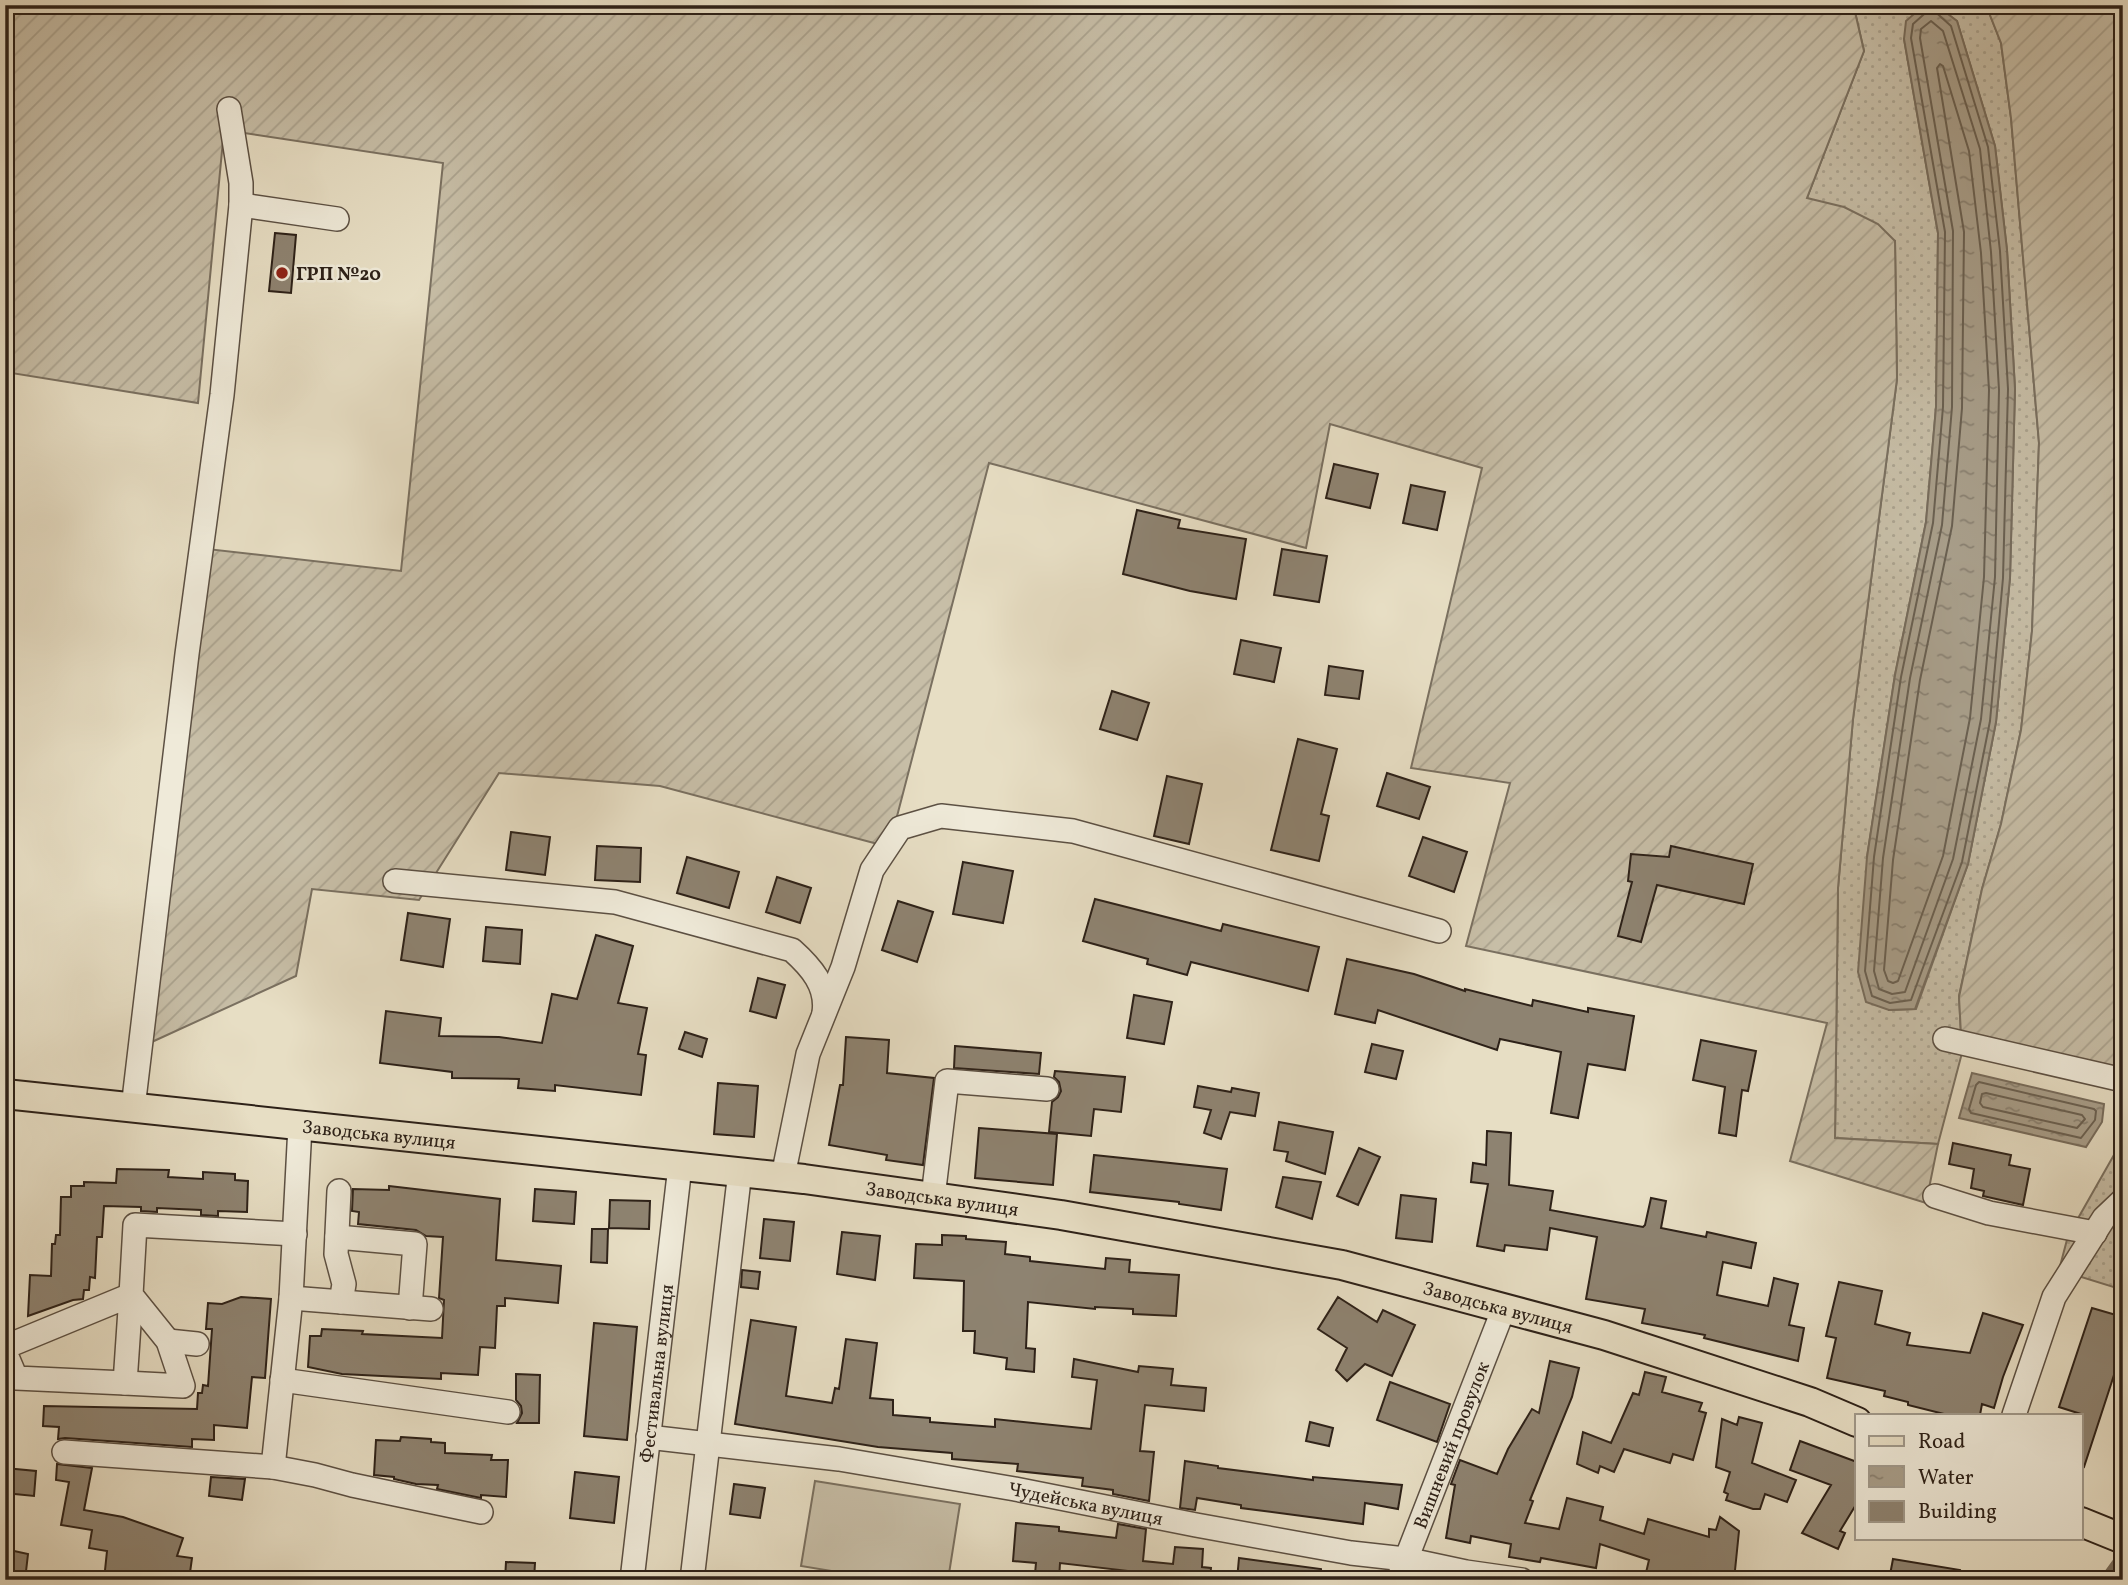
<svg xmlns="http://www.w3.org/2000/svg" width="2128" height="1585" font-family="Vollkorn,serif">
  <style>
    .grass { fill: url(#grass-dots); stroke: #7a7060; stroke-width: 2; fill-rule: evenodd }
    .garden { fill: url(#garden-furrows); stroke: #7a7060; stroke-width: 2 }
    .pitch { fill: #c7bea7; stroke: #7a7060; stroke-width: 2 }
    .water { fill: url(#water-ripples); stroke: #776c5c; stroke-width: 2 }
    .lines { fill: none; stroke-linecap: round; stroke-linejoin: round }
    .shore { stroke: #6a6051; stroke-width: 2 }
    .stream { stroke: #776c5c; stroke-width: 6 }
    .building { fill: #8e8371; stroke: #2d2118; stroke-width: 2 }
    .minor-casing { stroke: #5c5043; stroke-width: 26 }
    .major-casing { stroke: #2d2118; stroke-width: 32 }
    .minor { stroke: #efead9; stroke-width: 23 }
    .major { stroke: #e7dec4; stroke-width: 28 }
    .poi-dot { fill: #8f2418; stroke: #efead9; stroke-width: 2.5 }
    .labels { text-anchor: middle; stroke-width: 5; stroke-linejoin: round; paint-order: stroke }
    .poi-label { font-size: 19px; font-weight: bold; fill: #2d2118; stroke: #efead9; text-anchor: start }
    .street-label { font-size: 19px; fill: #2d2118; stroke: #efead9 }
  </style>
  <defs>
    <pattern id="grass-dots" width="8" height="8" patternUnits="userSpaceOnUse" patternTransform="scale(1.75)"><rect width="8" height="8" fill="#c7bea7"/><path d="M2 2h.1M6 6h.1" fill="none" stroke="#aba38f" stroke-width="1.8" stroke-linecap="round"/></pattern>
    <pattern id="garden-furrows" width="10" height="10" patternUnits="userSpaceOnUse" patternTransform="scale(1.75)"><rect width="10" height="10" fill="#c7bea7"/><path d="M-1 1l2-2M0 10L10 0M9 11l2-2" fill="none" stroke="#aba38f"/></pattern>
    <pattern id="water-ripples" width="26" height="14" patternUnits="userSpaceOnUse" patternTransform="scale(1.75)"><rect width="26" height="14" fill="#a89e8a"/><path d="M2 4q2-2 4 0t4 0M15 11q2-2 4 0t4 0" fill="none" stroke="#898070"/></pattern>
  </defs>
  <rect width="100%" height="100%" fill="#e7dec4"/>
  <filter id="stains"><feTurbulence type="fractalNoise" baseFrequency=".00286" numOctaves="4"/><feColorMatrix values="0 0 0 0 .2 0 0 0 0 .09 0 0 0 0 .02 0 0 0 .5 -.17"/></filter>
  <radialGradient id="worn" r=".72"><stop offset=".6" stop-color="#630" stop-opacity="0"/><stop offset="1" stop-color="#630" stop-opacity=".3"/></radialGradient>
  <path class="grass" d="M1850,5H1986L2001,43L2011,118L2039,443L2032,631L2021,730L2001,824L1982,889L1959,996L1962,1053L1938,1144L1835,1138L1838,888L1853,719L1897,379L1895,241L1807,198L1864,51L1855,12ZM1940,8L1957,21L1995,146L2007,250L2015,389L2010,578L1996,722L1968,864L1916,1009L1889,1010L1867,857L1895,675L1926,522L1936,407L1938,233L1904,39Z
    M2123,1139V1290L2059,1270L2068,1236Z"/>
  <path class="garden" d="M5,5H1850L1855,12L1864,51L1807,198L1844,207L1878,224L1895,241L1897,379L1853,719L1838,888L1835,1138L1938,1144L1926,1203L1790,1161L1827,1023L1466,946L1510,783L1411,768L1482,468L1330,424L1306,548L989,463L889,847L660,786L499,773L419,900L312,889L296,976L143,1046L190,547L401,571L443,163L224,130L198,403L5,372Z
    M1986,5H2123V1089L1962,1053L1959,997L1982,889L2001,824L2021,730L2032,631L2039,443L2011,118L2001,43Z"/>
  <path class="pitch" d="M815,1481L960,1504L948,1580H886L801,1566Z"/>
  <path class="water" d="M1922,7L1940,8L1957,21L1995,146L2007,250L2015,389L2010,578L1996,722L1968,864L1915,1009L1889,1010L1866,1002L1858,972L1867,857L1895,675L1926,522L1936,407L1938,233L1904,39L1906,21Z
    M1972,1073L2104,1104L2102,1122L2086,1147L1959,1118Z"/>
  <g class="lines">
    <path class="shore" d="M1931,8L1951,26L1988,147L2000,251L2008,389L2003,578L1990,721L1962,862L1911,1000L1890,1003L1872,996L1865,971L1874,857L1901,677L1933,523L1943,407L1945,232L1911,38L1913,24Z
      M1931,21L1943,31L1980,149L1991,252L1999,390L1995,577L1981,719L1953,859L1905,992L1892,994L1879,989L1874,971L1883,858L1910,678L1942,525L1952,407L1953,231L1920,38L1921,29Z
      M1940,64L1943,66L1969,151L1981,253L1989,390L1984,577L1970,718L1943,856L1898,981L1893,983L1888,981L1884,970L1893,860L1920,680L1952,526L1962,408L1964,232L1937,68Z
      M1979,1082L2094,1109L2096,1111L2095,1120L2081,1138L1971,1113L1969,1109L1976,1085Z
      M1986,1093L2082,1115L2085,1119L2077,1128L1983,1107L1980,1103L1982,1094Z"/>
    <path class="stream" d="M2102,1580L2123,1551"/>
  </g>
  <path class="building" d="M275,233L296,235L291,293L269,291Z
    M1334,464L1378,474L1370,508L1326,498Z
    M1411,485L1445,492L1437,530L1403,523Z
    M1137,510L1180,520L1178,528L1246,539L1236,599L1190,591L1123,574Z
    M1282,549L1327,556L1319,602L1274,595Z
    M1241,640L1281,648L1274,682L1234,674Z
    M1329,666L1363,671L1359,699L1325,695Z
    M1112,691L1149,703L1137,740L1100,729Z
    M1298,739L1337,749L1321,814L1329,816L1319,861L1271,850Z
    M1387,773L1430,787L1419,819L1377,806Z
    M1167,776L1202,784L1189,844L1154,836Z
    M511,832L550,837L545,875L506,870Z
    M1423,837L1467,852L1454,892L1409,876Z
    M597,846L641,848L640,882L595,880Z
    M1671,846L1753,864L1744,904L1657,885L1641,942L1618,936L1632,882L1628,881L1631,854L1669,857Z
    M687,857L739,872L729,908L677,893Z
    M963,862L1013,871L1003,923L953,914Z
    M777,877L811,888L800,923L766,912Z
    M1095,899L1221,931L1223,924L1319,947L1308,991L1191,962L1187,975L1147,964L1148,959L1083,941Z
    M898,901L933,912L917,962L882,950Z
    M408,913L450,919L443,967L401,960Z
    M486,927L522,930L520,964L483,961Z
    M596,935L633,946L618,1003L647,1008L638,1054L646,1055L641,1095L555,1085V1091L518,1088L519,1079L452,1078V1072L380,1063L386,1011L441,1018L439,1036L499,1037L542,1043L552,994L577,999Z
    M1347,959L1414,974L1465,991V989L1532,1006L1533,1000L1588,1012V1008L1634,1016L1625,1070L1588,1064L1578,1118L1551,1113L1561,1052L1500,1039L1497,1050L1378,1010L1375,1023L1335,1014Z
    M758,978L785,985L776,1018L750,1011Z
    M1134,995L1172,1002L1164,1044L1127,1038Z
    M685,1032L707,1039L702,1057L679,1049Z
    M846,1037L889,1040L887,1073L934,1078L923,1165L886,1160L887,1155L829,1145L840,1085H843Z
    M1701,1040L1756,1051L1748,1091L1742,1090L1736,1136L1719,1133L1725,1087L1693,1080Z
    M1372,1044L1403,1051L1396,1079L1365,1072Z
    M955,1046L1041,1053L1039,1074L954,1068Z
    M1055,1071L1125,1077L1121,1112L1094,1109L1091,1136L1049,1132L1052,1102L1058,1097L1061,1091L1059,1082L1054,1077Z
    M718,1083L758,1086L754,1137L714,1134Z
    M1198,1086L1231,1092L1232,1088L1259,1093L1255,1116L1230,1112L1221,1139L1204,1133L1211,1110L1194,1107Z
    M1279,1122L1333,1132L1325,1174L1286,1161L1288,1152L1274,1150Z
    M979,1128L1057,1134L1053,1185L975,1178Z
    M1487,1131L1511,1133L1509,1185L1553,1191L1550,1210L1643,1227L1645,1225L1651,1198L1666,1201L1661,1228L1706,1237L1707,1232L1756,1243L1751,1268L1723,1262L1717,1295L1768,1306L1774,1278L1798,1284L1789,1325L1804,1328L1798,1361L1704,1338L1705,1335L1642,1323L1645,1309L1586,1299L1597,1237L1550,1228L1547,1250L1505,1245L1504,1251L1477,1246L1488,1184L1471,1182L1473,1163L1486,1165Z
    M1953,1143L2011,1155L2009,1165L2030,1169L2023,1205L1983,1196L1984,1191L1971,1188L1974,1169L1949,1164Z
    M1359,1148L1380,1157L1358,1205L1337,1196Z
    M1094,1155L1227,1169L1221,1210L1179,1204V1202L1090,1192Z
    M117,1169L169,1170L168,1177L203,1179V1172L235,1174V1180L248,1181L247,1212L218,1211V1216L201,1215V1210L157,1208V1212L141,1211V1207L104,1206L102,1237H97L95,1278L90,1277L89,1290H84L83,1299L73,1300L28,1316L30,1275L51,1276L52,1244H55L56,1235H60L61,1197H71V1186H84V1182L116,1183Z
    M1283,1177L1321,1182L1312,1219L1276,1207Z
    M389,1186L500,1199L496,1260L561,1266L558,1303L505,1298V1306H497L495,1348L480,1347L478,1375L441,1373V1379L342,1374L308,1367L310,1336H321L322,1329L363,1331L362,1334L442,1338L444,1300L439,1298L443,1237L426,1236L416,1230L358,1224L359,1212L352,1211L353,1189L389,1190Z
    M535,1189L576,1192L574,1224L533,1221Z
    M1401,1195L1436,1199L1432,1242L1396,1238Z
    M610,1200L650,1201L649,1229L609,1228Z
    M764,1219L794,1222L790,1261L760,1258Z
    M592,1229H608L607,1263L591,1262Z
    M842,1232L880,1236L875,1280L837,1274Z
    M942,1235L966,1236V1239L1006,1242L1005,1254L1030,1257V1261L1105,1269L1106,1258L1130,1260L1129,1272L1179,1275L1176,1316L1133,1314V1309L1095,1307V1309L1028,1302L1026,1348L1035,1349L1034,1372L1006,1369L1007,1358L974,1353L975,1331H963L964,1281L914,1278L916,1244L942,1245Z
    M742,1270L760,1272L758,1289L741,1287Z
    M1839,1282L1882,1291L1875,1324L1910,1333L1907,1345L1970,1353L1983,1313L2023,1325L2003,1377L1994,1408L1982,1404L1980,1415H1948L1908,1405V1402L1884,1396L1885,1391L1827,1378L1836,1338L1826,1336Z
    M241,1297L271,1299L265,1378L252,1377L247,1428L214,1425V1440L192,1439V1447L65,1438L58,1439L59,1427L43,1426L44,1406L197,1409L198,1393H202L203,1385L208,1386L212,1329H206L208,1303L222,1304Z
    M1338,1297L1377,1322L1383,1310L1415,1325L1392,1376L1365,1364L1347,1381L1336,1370L1347,1348L1318,1329Z
    M2092,1308L2123,1317V1374L2115,1372L2084,1467L2081,1466V1414L2059,1407Z
    M751,1320L796,1327L786,1396L832,1403L835,1388L839,1389L846,1339L877,1343L870,1398L893,1400V1415L930,1418V1422L995,1427V1419L1091,1429L1097,1380L1072,1377L1074,1359L1138,1372L1139,1366L1173,1369L1171,1385L1206,1388L1204,1411L1145,1405L1140,1451L1154,1452L1149,1501L1113,1494V1490L1082,1486L1083,1478L1017,1471L1018,1464L952,1459V1453L878,1447L735,1424Z
    M594,1323L637,1327L627,1440L584,1436Z
    M1550,1361L1579,1368L1572,1397L1530,1500L1533,1501L1525,1523L1559,1529L1567,1498L1603,1507L1600,1520L1644,1534L1648,1519L1709,1537V1529L1716,1530L1720,1517L1739,1531L1734,1580H1658L1645,1577L1649,1560L1600,1544L1596,1568L1541,1558L1540,1562L1509,1557L1511,1544L1471,1536L1470,1543L1446,1538L1455,1485L1451,1484L1460,1460L1497,1474L1508,1449L1532,1409L1539,1413Z
    M1645,1372L1666,1377L1662,1392L1702,1403L1699,1411L1706,1413L1693,1460L1673,1454L1670,1463L1624,1449L1614,1472L1600,1466L1598,1473L1577,1464L1583,1432L1611,1443L1633,1393L1639,1395Z
    M516,1374L540,1375L539,1423H517L522,1413L521,1406L516,1400Z
    M1390,1382L1450,1404L1437,1442L1377,1420Z
    M1739,1417L1762,1423L1752,1463L1796,1480L1787,1502L1765,1494L1760,1509H1753L1726,1500L1728,1494L1724,1492L1730,1472L1716,1467L1722,1419L1737,1425Z
    M1310,1422L1333,1428L1329,1446L1306,1441Z
    M401,1437L431,1439V1442L445,1443V1453L492,1455L491,1460H508L506,1497L481,1495V1498L437,1489L438,1485L416,1484L394,1479V1477L374,1475L376,1440L400,1441Z
    M1800,1441L1857,1462V1503L1840,1531L1845,1533L1838,1549L1802,1533L1831,1485L1790,1470Z
    M1185,1461L1218,1466V1468L1313,1480V1477L1402,1485L1398,1509L1365,1503L1363,1524L1241,1508V1505L1197,1498L1195,1510L1180,1508Z
    M57,1464L92,1468L84,1510L123,1517L183,1538L177,1556L192,1558L189,1580H104L107,1551L89,1548L92,1530L61,1525L69,1482L56,1480Z
    M5,1468L36,1471L34,1496L5,1493Z
    M575,1472L619,1477L614,1523L570,1518Z
    M211,1477L245,1479L242,1500L209,1496Z
    M734,1484L765,1488L760,1518L730,1514Z
    M1016,1523L1059,1527V1531L1116,1538L1118,1524L1146,1529L1143,1561L1173,1564L1175,1547L1203,1549L1202,1567L1211,1568L1210,1580L1128,1576L1129,1571L1060,1563L1059,1580H1042L1043,1574H1035L1036,1563L1013,1561Z
    M5,1549L28,1554L25,1580H5Z
    M1239,1558L1321,1569V1580H1237Z
    M1893,1559L1960,1570L1959,1580H1889Z
    M506,1562L535,1563L534,1580H505Z"/>
  <g class="lines">
    <g class="minor-casing">
      <g id="minor">
        <path d="M241,205L337,219"/>
        <path d="M395,881L615,902L792,950C811,967 828,986 824,1013"/>
        <path d="M1945,1039L2123,1080"/>
        <path d="M133,1108L187,654L222,395L241,205V183L229,109"/>
        <path d="M783,1176L808,1054L843,967L872,870L900,828L941,816L1073,831L1439,931"/>
        <path d="M339,1191L336,1254L344,1284L341,1302"/>
        <path d="M1935,1196L1989,1213L2095,1233"/>
        <path d="M933,1197L947,1081L1047,1089"/>
        <path d="M337,1237L415,1244L410,1308"/>
        <path d="M291,1298L431,1309"/>
        <path d="M168,1341L197,1344"/>
        <path d="M5,1347L131,1295L125,1383L16,1378L5,1352"/>
        <path d="M282,1380L508,1412"/>
        <path d="M125,1383L183,1386L168,1341L131,1295L135,1225L295,1234"/>
        <path d="M2014,1415L2054,1297L2104,1218L2123,1200"/>
        <path id="s1" d="M648,1437L839,1459L1015,1489L1196,1525L1351,1553L1405,1559L1466,1572L1522,1580"/>
        <path d="M64,1452L273,1467L315,1475L352,1485L481,1512"/>
        <path d="M273,1467L291,1298L300,1126"/>
        <path id="s2" d="M632,1580L680,1166"/>
        <path d="M692,1580L740,1171"/>
        <path id="s3" d="M1398,1580L1504,1308"/>
      </g>
    </g>
    <g class="major-casing">
      <g id="major">
        <path id="s4" d="M5,1094L804,1179L1061,1215L1342,1265L1604,1335L1810,1402L1857,1422"/>
        <path d="M2081,1522L2123,1539"/>
      </g>
    </g>
    <use href="#minor" class="minor"/>
    <use href="#major" class="major"/>
  </g>
  <circle class="poi-dot" cx="282" cy="273" r="7"/>
  <g class="labels">
    <g class="poi-label">
      <text x="296" y="280">ГРП №20</text>
    </g>
    <g class="street-label">
      <text dy="7" stroke="none"><textPath href="#s4" startOffset="376">Заводська вулиця</textPath></text>
      <text dy="7" stroke="none"><textPath href="#s4" startOffset="943">Заводська вулиця</textPath></text>
      <text dy="7" stroke="none"><textPath href="#s4" startOffset="1510">Заводська вулиця</textPath></text>
      <text dy="7" stroke="none"><textPath href="#s2" startOffset="208">Фестивальна вулиця</textPath></text>
      <text dy="7" stroke="none"><textPath href="#s3" startOffset="145">Вишневий провулок</textPath></text>
      <text dy="7" stroke="none"><textPath href="#s1" startOffset="443">Чудейська вулиця</textPath></text>
    </g>
  </g>
  <rect width="2128" height="1585" fill="none" stroke="#e7dec4" stroke-width="28"/>
  <rect x="7" y="7" width="2114" height="1571" fill="none" stroke="#2d2118" stroke-width="3.5"/>
  <rect x="14" y="14" width="2100" height="1557" fill="none" stroke="#2d2118" stroke-width="2"/>
  <rect x="1855" y="1414" width="228" height="126" fill="#efead9" stroke="#a19a8c" stroke-width="2"/>
  <rect x="1869" y="1436" width="35" height="10" fill="#e7dec4" stroke="#a19a8c" stroke-width="2"/>
  <text x="1918" y="1448" font-size="21" fill="#2d2118">Road</text>
  <rect x="1869" y="1466" width="35" height="21" fill="url(#water-ripples)" stroke="#a19a8c" stroke-width="2"/>
  <text x="1918" y="1484" font-size="21" fill="#2d2118">Water</text>
  <rect x="1869" y="1501" width="35" height="21" fill="#8e8371" stroke="#a19a8c" stroke-width="2"/>
  <text x="1918" y="1518" font-size="21" fill="#2d2118">Building</text>
  <rect width="100%" height="100%" filter="url(#stains)"/>
  <rect width="100%" height="100%" fill="url(#worn)"/>
</svg>
